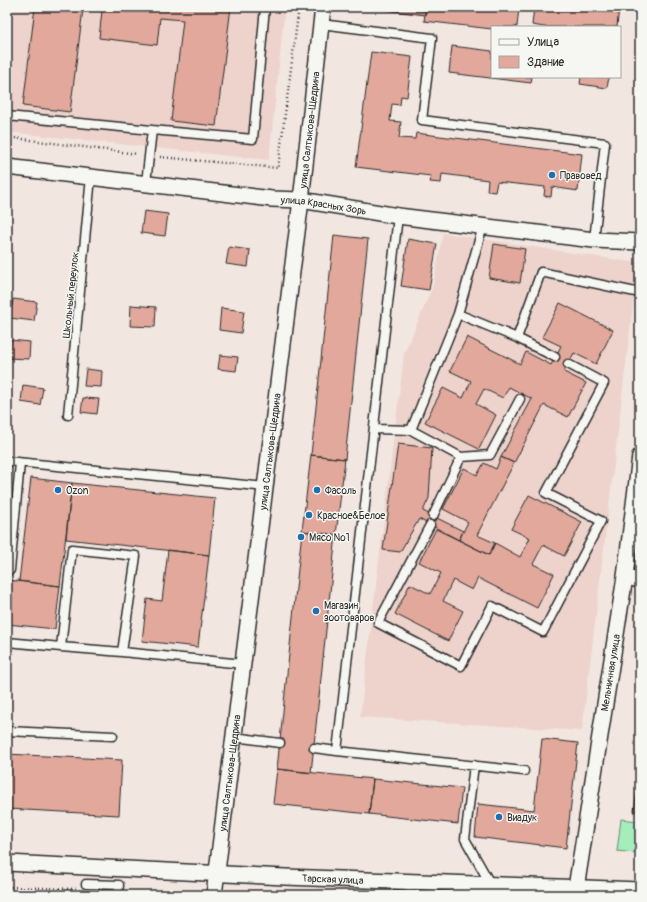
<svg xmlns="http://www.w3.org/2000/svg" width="647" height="902" font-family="Pangolin,sans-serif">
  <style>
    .built { fill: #edd3cc }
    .green { fill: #a5edbb; stroke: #688c73 }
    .building { fill: #e1a89b; stroke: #2b2b2b }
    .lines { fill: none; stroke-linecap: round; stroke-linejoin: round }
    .lane-casing { stroke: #2b2b2b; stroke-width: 11 }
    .street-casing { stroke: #2b2b2b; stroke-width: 18 }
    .path { stroke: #2b2b2b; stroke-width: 2.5; stroke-dasharray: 1 3; stroke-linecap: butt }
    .lane { stroke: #f6f6f2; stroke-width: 8 }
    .street { stroke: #f6f6f2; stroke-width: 15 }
    .poi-dot { fill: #1f6fb2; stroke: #f6f6f2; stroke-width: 1.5 }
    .labels { text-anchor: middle; stroke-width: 3; stroke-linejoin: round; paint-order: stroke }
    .street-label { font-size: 10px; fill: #2b2b2b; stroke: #f6f6f2 }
    .poi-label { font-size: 10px; fill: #2b2b2b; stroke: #f6f6f2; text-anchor: start }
  </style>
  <rect width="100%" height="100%" fill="#f2e6e1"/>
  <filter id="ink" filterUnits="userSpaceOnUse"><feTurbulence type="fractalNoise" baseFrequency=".025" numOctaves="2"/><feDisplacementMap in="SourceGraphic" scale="8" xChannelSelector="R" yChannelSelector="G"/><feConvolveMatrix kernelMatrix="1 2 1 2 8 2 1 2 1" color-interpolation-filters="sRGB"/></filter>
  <g filter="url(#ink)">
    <path class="built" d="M7,7H285L269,160L7,132Z
      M443,233L638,263L582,731L360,717L404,354L433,286Z"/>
    <path class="green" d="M621,819L638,821L635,853L617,851Z"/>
    <path class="building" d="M35,7H231L216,126L171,121L183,20L160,18L157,45L99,38L102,11L83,9L70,112L23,106Z
      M362,7H426L425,15Z
      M426,7H519L517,27H492V29L424,21Z
      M534,7H619L617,27H544L532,25Z
      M452,46L492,51V77H532L531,83L449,73Z
      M371,52L412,57L407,97L401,96L400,105L392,104L390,121L401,122L399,138L415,139L416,133L582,154L578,191L552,187L551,197L544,196L545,187L497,182L495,192L487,191L488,180L442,174L441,183L430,182L431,176L356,167Z
      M581,77H609L607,88L580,84Z
      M144,211L168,214L165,236L141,233Z
      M334,235L368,239L345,459L311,455Z
      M408,239L437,244L429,290L401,286Z
      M494,244L525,249L520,283L489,278Z
      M229,247L250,250L248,267L226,264Z
      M13,299L37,302L34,321L10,318Z
      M560,303L613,330L596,364L574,353L564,372L586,383L568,417L544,405L514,463L501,457L532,399L509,387L503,398L484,389L476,404L496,415L479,449L425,422L443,388L463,398L471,381L450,371L467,337L520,364L526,352L551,365L561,346L542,337Z
      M131,305L156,307L155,327L130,326Z
      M221,308L244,311L241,333L219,330Z
      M10,340L30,342L29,359L8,358Z
      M220,355L238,357L236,371L218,369Z
      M86,369L102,371L101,387L84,386Z
      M23,385L43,388L40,405L21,402Z
      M83,398L99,399L97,414L81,412Z
      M398,444L432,448L429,498L423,511L463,531L459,540L419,519L400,552L383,550Z
      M311,455L345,459L336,535L302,531Z
      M501,457L514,463L477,535L495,543L489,555L459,540L468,522L443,509L464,468L477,475L484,463L496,469Z
      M31,478L72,483L60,586L19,581Z
      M72,483L215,498L209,555L66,539Z
      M529,495L582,522L564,556L543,545L533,564L554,574L537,608L478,578L472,590L453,580L443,601L463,611L448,641L395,614L410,584L430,594L441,573L419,562L436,529L489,555L495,543L520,557L530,538L511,529Z
      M302,531L336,535L311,773L277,769Z
      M168,550L209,555L198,647L142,641L147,599L162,601Z
      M7,580L60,586L55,629L7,624Z
      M542,739L578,743L566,848L475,837L478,804L534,810Z
      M7,754L122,760L119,815L7,809Z
      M277,769L373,779L369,814L273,804Z
      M640,770V811H634Z
      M373,779L462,788L458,824L369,814Z
      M7,892L98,894L7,895Z"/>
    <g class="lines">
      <g class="lane-casing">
        <path id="lane" d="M321,24L432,38L422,120L605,143L594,240
          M7,116L152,130
          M146,183L152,130L253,139L265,7
          M483,226L458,314L517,338L541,272L640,293
          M517,338L555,357
          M68,415L91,177
          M374,429L411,430
          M461,457L490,455L520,399
          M7,461L265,487
          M433,516L461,457L411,430L458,314
          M430,525L378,623L461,666L492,606L543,632L601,521L546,493L604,383L568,364
          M7,569L10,570L20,463
          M7,642L61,647L72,549L136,556L122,652L243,664
          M61,647L122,652
          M7,731L113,736
          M234,737L280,743
          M314,748L337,751L398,216
          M337,751L524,771
          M474,765L465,839L491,885
          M86,884L119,885L118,895"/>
      </g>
      <g class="street-casing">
        <g id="street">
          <path id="s1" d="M7,167L272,199L301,200L398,216L594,240L640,242"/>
          <path d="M625,577L640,580"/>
          <path id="s2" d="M7,863L285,877L640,890"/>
          <path id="s3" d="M576,888L625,577L640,456"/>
          <path id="s4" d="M214,895L301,200L323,7"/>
        </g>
      </g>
      <path class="path" d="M7,137L137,154
        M160,157L278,168L299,7
        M7,887L76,889"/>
      <use href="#lane" class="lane"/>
      <use href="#street" class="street"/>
    </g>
  </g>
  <g class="poi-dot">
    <circle cx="552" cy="175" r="4"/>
    <circle cx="58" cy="490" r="4"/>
    <circle cx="317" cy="490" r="4"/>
    <circle cx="309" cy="515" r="4"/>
    <circle cx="301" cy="537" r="4"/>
    <circle cx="316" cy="611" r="4"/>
    <circle cx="499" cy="817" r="4"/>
  </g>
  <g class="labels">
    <g class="street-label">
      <text dy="4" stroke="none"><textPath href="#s4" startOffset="771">улица Салтыкова-Щедрина</textPath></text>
      <text dy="4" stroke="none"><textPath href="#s1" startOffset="319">улица Красных Зорь</textPath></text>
      <text transform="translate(70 295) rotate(-84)" y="4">Школьный переулок</text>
      <text dy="4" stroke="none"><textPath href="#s4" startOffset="447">улица Салтыкова-Щедрина</textPath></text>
      <text dy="4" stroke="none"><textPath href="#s3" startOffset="218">Мельничная улица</textPath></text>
      <text dy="4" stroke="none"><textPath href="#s4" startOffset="123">улица Салтыкова-Щедрина</textPath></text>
      <text dy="4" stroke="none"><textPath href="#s2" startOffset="326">Тарская улица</textPath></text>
    </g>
    <g class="poi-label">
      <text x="560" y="179">Правовед</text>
      <text x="66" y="494">Ozon</text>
      <text x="325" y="494">Фасоль</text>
      <text x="317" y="519">Красное&amp;Белое</text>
      <text x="309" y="541">Мясо №1</text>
      <text x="324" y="609">Магазин<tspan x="324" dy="12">зоотоваров</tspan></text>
      <text x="507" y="821">Виадук</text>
    </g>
  </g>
  <rect width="647" height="902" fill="none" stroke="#f6f6f2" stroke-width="24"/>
  <rect x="12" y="12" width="623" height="878" fill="none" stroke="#2b2b2b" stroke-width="1.5" filter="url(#ink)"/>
  <rect x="491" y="26" width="130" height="52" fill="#f6f6f2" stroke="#a5a5a2"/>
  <rect x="499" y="39" width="20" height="6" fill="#f6f6f2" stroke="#a5a5a2"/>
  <text x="527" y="46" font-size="12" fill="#2b2b2b">Улица</text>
  <rect x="499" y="56" width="20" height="12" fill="#e1a89b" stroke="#a5a5a2"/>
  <text x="527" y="66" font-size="12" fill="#2b2b2b">Здание</text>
</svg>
